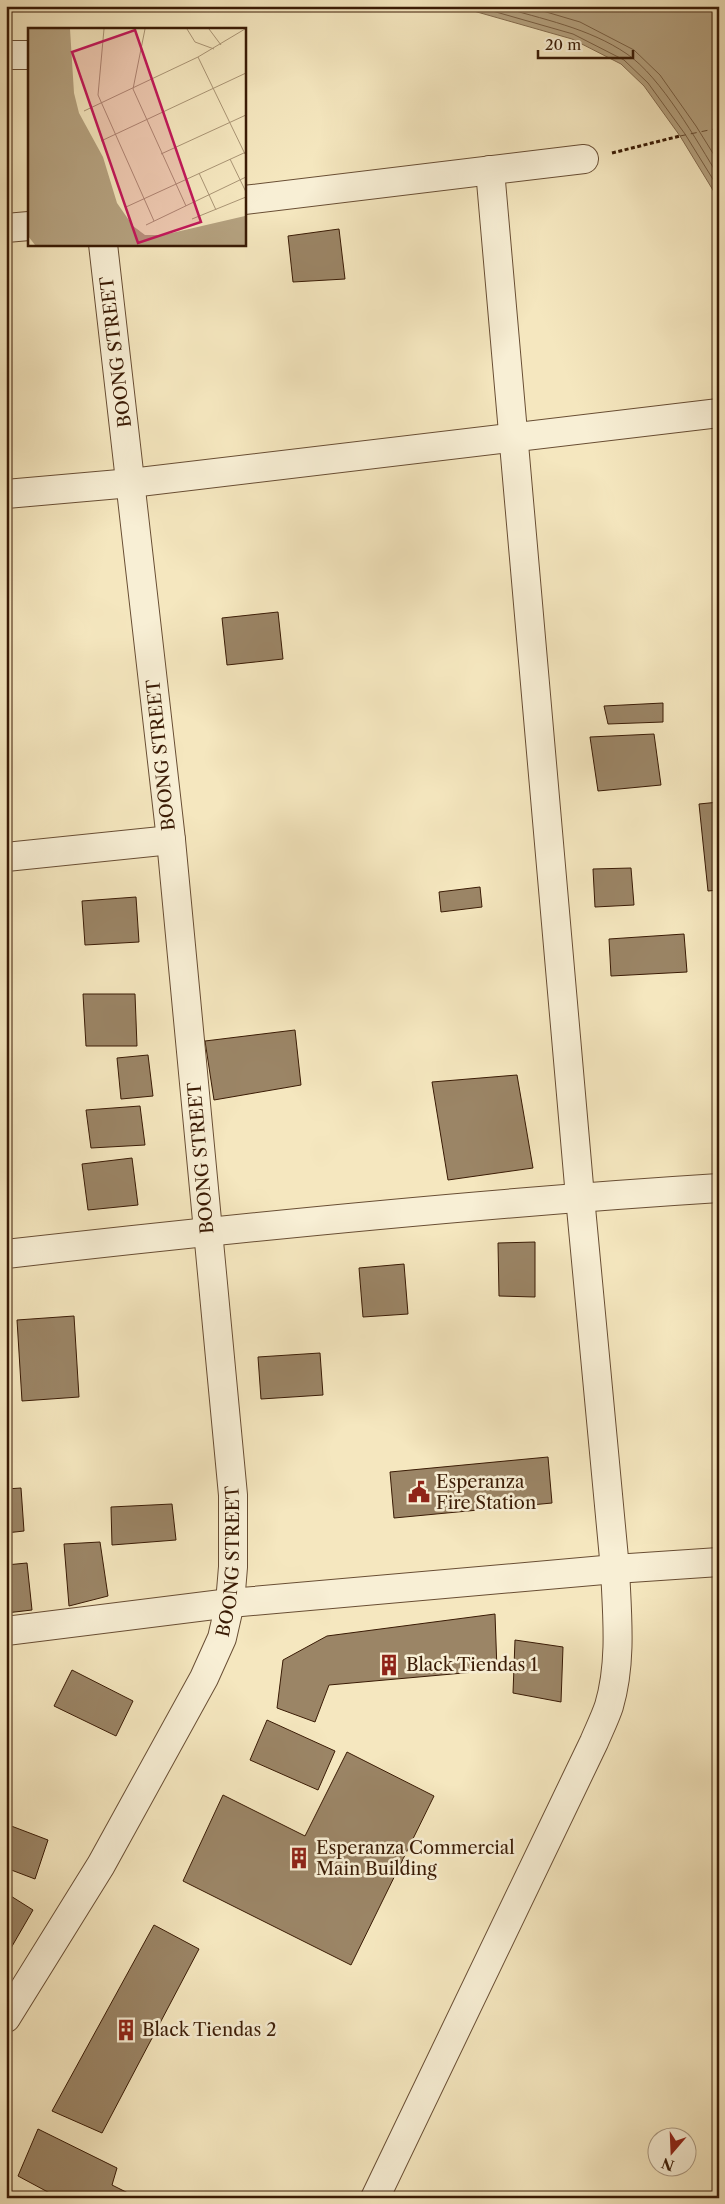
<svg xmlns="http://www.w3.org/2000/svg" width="725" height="2204" font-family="'Libre Caslon Text',serif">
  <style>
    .water { fill: #b5a280; stroke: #846c4f }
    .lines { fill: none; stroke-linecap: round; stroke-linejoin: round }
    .shore { stroke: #785e42; stroke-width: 1 }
    .ferry { stroke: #654a30; stroke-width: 1; stroke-dasharray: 6 5; stroke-linecap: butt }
    .building { fill: #9b8566; stroke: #3a1b05 }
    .street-casing { stroke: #694e34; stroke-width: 30 }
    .path { stroke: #3a1b05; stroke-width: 3; stroke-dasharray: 4 2.5; stroke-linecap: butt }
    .street { stroke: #f8efd5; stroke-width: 28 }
    .labels { text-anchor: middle; stroke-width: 5; stroke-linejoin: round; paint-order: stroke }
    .street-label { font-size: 18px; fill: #3a1b05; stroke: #f8efd5 }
    .poi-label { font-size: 18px; fill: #3a1b05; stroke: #f8efd5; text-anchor: start }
    .inset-river { fill: none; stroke: #b5a280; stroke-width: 2.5 }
    .inset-road { fill: none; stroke: #aa9575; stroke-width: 1 }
    .view { fill: #c2185b; fill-opacity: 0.15; stroke: #c2185b; stroke-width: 2.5 }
    .inset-edge { fill: none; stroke: #3a1b05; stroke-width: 2.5 }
  </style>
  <rect width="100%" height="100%" fill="#f5e7bf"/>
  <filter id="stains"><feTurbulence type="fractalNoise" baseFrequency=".004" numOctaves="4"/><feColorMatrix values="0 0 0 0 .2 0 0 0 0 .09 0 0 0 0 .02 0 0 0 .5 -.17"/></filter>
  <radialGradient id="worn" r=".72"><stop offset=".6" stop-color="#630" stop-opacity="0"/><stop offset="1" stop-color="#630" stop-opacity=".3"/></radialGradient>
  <path class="water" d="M456,6H719V200L680,136L644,86L621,64L572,39Z"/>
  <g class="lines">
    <path class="shore" d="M475,6L573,34L624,60L648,83L685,134L719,189
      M498,6C542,19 589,28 627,54C661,77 697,141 719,177
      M526,6L580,22L634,50L660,75L696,126L719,163"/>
    <path class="ferry" d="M680,136L719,128"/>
  </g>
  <path class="building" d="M339,229L345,279L293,282L288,236Z
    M278,612L283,659L227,665L222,618Z
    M663,703V722L608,724L604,706Z
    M654,734L661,785L598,791L590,737Z
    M719,802V890L708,891L699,804Z
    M631,868L634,905L595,907L593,869Z
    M480,887L482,907L441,912L439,892Z
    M136,897L139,942L85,945L82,901Z
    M684,934L687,972L611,976L609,939Z
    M83,994H135L137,1046H86Z
    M295,1030L301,1085L214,1100L205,1041Z
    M148,1055L153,1096L121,1099L117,1058Z
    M517,1075L533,1168L448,1180L432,1082Z
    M140,1106L145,1145L91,1148L86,1110Z
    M132,1158L138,1205L88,1210L82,1164Z
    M535,1242V1297L499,1296L498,1243Z
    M404,1264L408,1314L363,1317L359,1268Z
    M74,1316L79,1397L22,1401L17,1320Z
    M320,1353L323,1395L261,1399L258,1357Z
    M548,1457L552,1503L394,1518L390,1472Z
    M21,1488L24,1531L6,1533V1489Z
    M172,1504L176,1540L112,1545L111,1507Z
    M100,1542L108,1596L69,1606L64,1544Z
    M27,1563L32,1610L6,1613V1565Z
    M495,1614L497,1670L329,1685L315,1722L277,1708L283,1660L327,1636Z
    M515,1640L563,1647L561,1702L513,1693Z
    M72,1670L133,1701L116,1736L54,1706Z
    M267,1720L335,1751L318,1790L250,1760Z
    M347,1752L434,1796L351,1965L183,1881L223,1795L305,1836Z
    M6,1824L48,1840L35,1879L6,1868Z
    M6,1893L33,1910L11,1948L6,1945Z
    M154,1925L199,1949L102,2133L52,2111Z
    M38,2129L117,2168L112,2185L138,2198H59L18,2176Z"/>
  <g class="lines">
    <g class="street-casing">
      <g id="street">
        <path d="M6,55H29"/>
        <path d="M244,200L584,159"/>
        <path d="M6,228L29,226"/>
        <path d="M6,494L131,483L719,413"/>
        <path d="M6,857L171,840"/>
        <path d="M6,1254C243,1227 481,1203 719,1188"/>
        <path d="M6,1631L230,1603L615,1569L719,1562"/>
        <path id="s1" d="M6,2018L101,1865L204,1678L222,1638L230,1603L233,1567V1495L171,840L103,244"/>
        <path d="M375,2198L594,1742C599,1730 605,1718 609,1706C622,1662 617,1614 615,1569L580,1197L490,170"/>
      </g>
    </g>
    <path class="path" d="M612,153L680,136"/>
    <use href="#street" class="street"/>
  </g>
  <defs>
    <g id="civic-bare" transform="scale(1.725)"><path d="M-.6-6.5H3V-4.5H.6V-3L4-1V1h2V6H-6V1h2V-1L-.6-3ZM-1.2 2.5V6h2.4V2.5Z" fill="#8f2418" stroke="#f8efd5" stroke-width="2.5" paint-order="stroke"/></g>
    <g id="building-bare" transform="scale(1.725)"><path d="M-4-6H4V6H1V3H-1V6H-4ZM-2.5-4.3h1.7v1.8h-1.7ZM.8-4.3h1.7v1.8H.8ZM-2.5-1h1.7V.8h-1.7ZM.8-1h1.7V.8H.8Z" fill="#8f2418" stroke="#f8efd5" stroke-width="2.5" paint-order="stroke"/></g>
  </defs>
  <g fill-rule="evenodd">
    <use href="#civic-bare" x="419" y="1492"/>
    <use href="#building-bare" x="389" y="1665"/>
    <use href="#building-bare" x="299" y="1858"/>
    <use href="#building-bare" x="126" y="2030"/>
  </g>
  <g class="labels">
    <g class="street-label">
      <text transform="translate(116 352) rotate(-97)" y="6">BOONG STREET</text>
      <text transform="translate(161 755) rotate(-96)" y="6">BOONG STREET</text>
      <text transform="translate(201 1158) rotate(-95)" y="6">BOONG STREET</text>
      <text dy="6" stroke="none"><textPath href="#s1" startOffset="515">BOONG STREET</textPath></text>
    </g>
    <g class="poi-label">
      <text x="436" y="1488">Esperanza<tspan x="436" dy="21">Fire Station</tspan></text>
      <text x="406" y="1671">Black Tiendas 1</text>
      <text x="316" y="1854">Esperanza Commercial<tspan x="316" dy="21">Main Building</tspan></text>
      <text x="142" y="2036">Black Tiendas 2</text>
    </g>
  </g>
  <g transform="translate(28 28)">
    <rect width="218" height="218" fill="#f5e7bf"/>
    <path d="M0,1H42L46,65L51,85L75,129L89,175L105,198L117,207H135L217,188V217H7L0,208Z" fill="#b5a280"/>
    <path class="inset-river" d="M102,217L110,202"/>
    <path class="inset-road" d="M76,1L70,67L126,193M117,1L105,61L158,178M159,1L167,14L186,21M181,1L193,17M170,29L217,126M56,83L170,29L217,1M73,113L218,45M133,126L218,87M202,131L218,164M171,145L188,182M98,179L218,124M164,191L218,169M118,197L218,149"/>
    <path class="view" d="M107,2L173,194L110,215L44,24Z"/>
    <rect width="218" height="218" class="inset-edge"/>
  </g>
  <rect width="725" height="2204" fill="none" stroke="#f5e7bf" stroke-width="25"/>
  <rect x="8" y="8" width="710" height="2189" fill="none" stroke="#3a1b05" stroke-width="2.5"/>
  <rect x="12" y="12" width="700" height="2179" fill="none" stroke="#3a1b05"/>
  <g transform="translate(672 2152) rotate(199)"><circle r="24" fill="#f8efd5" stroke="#ac9a82"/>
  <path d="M0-4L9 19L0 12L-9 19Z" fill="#8f2418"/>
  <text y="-8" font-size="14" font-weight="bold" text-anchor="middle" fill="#3a1b05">N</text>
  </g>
  <path d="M538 50v8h95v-8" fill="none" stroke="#3a1b05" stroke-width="2.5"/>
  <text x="545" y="50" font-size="15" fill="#3a1b05" stroke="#f8efd5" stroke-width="4" paint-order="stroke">20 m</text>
  <rect width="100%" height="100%" filter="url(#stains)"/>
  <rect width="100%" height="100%" fill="url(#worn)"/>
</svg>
